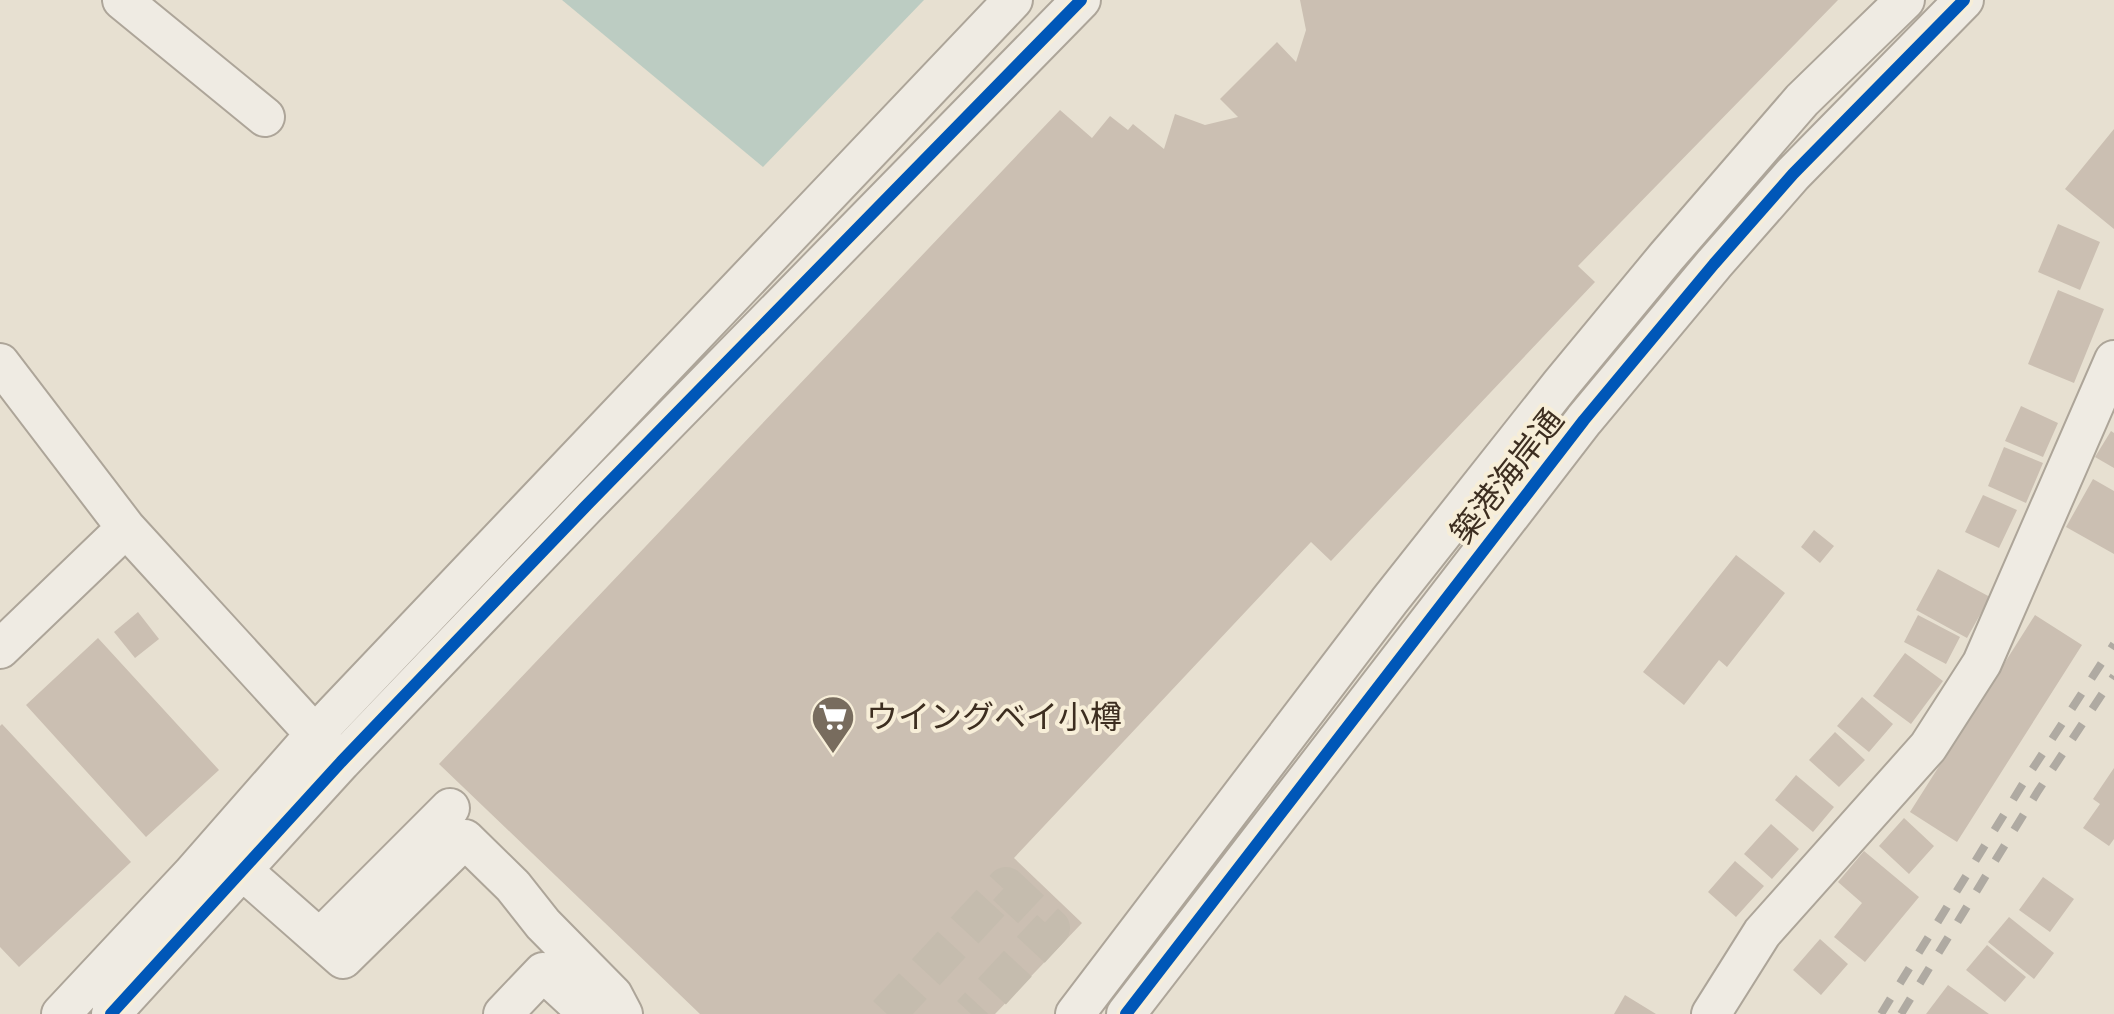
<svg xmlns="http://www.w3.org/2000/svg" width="2114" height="1014" font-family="Bitter,'Noto Sans JP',serif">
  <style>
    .water { fill: #bcccc2 }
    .building { fill: #cbbfb2 }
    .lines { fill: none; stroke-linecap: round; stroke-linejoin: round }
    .minor-tunnel { stroke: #c5bcae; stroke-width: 38; stroke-dasharray: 38 19; stroke-linecap: butt }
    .minor-casing { stroke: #ada599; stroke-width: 42 }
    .minor { stroke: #efebe3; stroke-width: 38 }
    .rail { stroke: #afaaa2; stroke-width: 8; stroke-dasharray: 18 18; stroke-linecap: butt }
    .cycleway-casing { stroke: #f7eed8; stroke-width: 19 }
    .cycleway { stroke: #0057b8; stroke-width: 12 }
    .labels { text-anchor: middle; stroke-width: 8; stroke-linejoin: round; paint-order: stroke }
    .street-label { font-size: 32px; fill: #3d2e20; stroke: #f7eed8 }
    .poi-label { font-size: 32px; fill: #3d2e20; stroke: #f7eed8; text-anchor: start }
  </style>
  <rect width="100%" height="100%" fill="#e7e0d1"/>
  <path class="water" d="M562,0H924L763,167Z"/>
  <path class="building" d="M1300,0H1838L1578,266L1595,282L1331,561L1311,542L1014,858L1082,923L995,1014H700L439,764L1060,110L1092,138L1110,116L1128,130L1133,124L1164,149L1175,114L1205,125L1238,117L1220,99L1277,42L1296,62L1306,30Z
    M2114,129V229L2065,189Z
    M2058,224L2100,242L2080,290L2038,272Z
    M2058,290L2104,309L2074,383L2028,364Z
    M2021,406L2058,423L2043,457L2005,441Z
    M2111,431L2114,433V468L2095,457Z
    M2004,447L2043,463L2026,503L1988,486Z
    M2093,479L2114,491V554L2066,527Z
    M1983,495L2017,510L1999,548L1965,532Z
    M1814,530L1834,546L1820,563L1801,547Z
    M1736,555L1785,593L1727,667L1719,660L1684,705L1643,672Z
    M1938,569L1990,597L1967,638L1916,610Z
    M138,612L159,639L135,658L114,632Z
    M1918,615L1960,637L1946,664L1904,642Z
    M2035,615L2082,645L1957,842L1910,812Z
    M98,638L219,770L146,837L26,705Z
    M1905,653L1943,681L1911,724L1873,696Z
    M1862,697L1893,724L1869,752L1837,726Z
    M2,724L131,862L19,967L0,947V726Z
    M1835,732L1865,760L1839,787L1809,760Z
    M2114,768V839L2109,846L2083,828L2100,804L2093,799Z
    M1796,775L1834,807L1813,832L1775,800Z
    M1904,818L1934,846L1909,874L1879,846Z
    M1771,824L1799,849L1772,879L1744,854Z
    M1864,851L1919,897L1865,962L1834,937L1862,903L1838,882Z
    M1735,861L1764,886L1736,917L1708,892Z
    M2043,877L2074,899L2050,932L2019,910Z
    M2009,917L2054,953L2034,979L1988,942Z
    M1820,939L1848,964L1821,995L1793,970Z
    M1987,945L2026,977L2005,1002L1966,970Z
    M1948,985L1989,1014H1926Z
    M1625,995L1656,1014H1614Z"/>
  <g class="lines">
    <path class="minor-tunnel" d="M887,1014L1006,886L1051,928L971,1014"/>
    <g class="minor-casing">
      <path id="minor" d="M122,0L265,117
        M0,363L126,528L332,753
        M0,649L126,528
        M242,870L343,959L465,839L513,886L543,924L613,995L623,1014
        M320,938L450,808
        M61,1014L192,874L315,734L1013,0
        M111,1014L341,762L584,508L1081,0
        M503,1014L543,972L581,1007L615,1014
        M1075,1014L1390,600L1561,384L1667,256L1802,100L1905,0
        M1126,1014L1584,420L1714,264L1793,174L1964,0
        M1711,1014L1762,933L1928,747L1982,663L2114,360"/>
    </g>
    <use href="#minor" class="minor"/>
    <path class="rail" d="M1881,1014L2024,782L2114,644
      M1901,1014L2038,791L2114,676"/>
    <g class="cycleway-casing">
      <path id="cycleway" d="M111,1014L341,762L584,508L1081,0
        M1126,1014L1584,420L1714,264L1793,174L1964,0"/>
    </g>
    <use href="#cycleway" class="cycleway"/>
  </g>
  <defs>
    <g id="supermarket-pin" transform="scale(2.25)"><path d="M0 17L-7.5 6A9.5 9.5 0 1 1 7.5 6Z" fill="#786c5e" stroke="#f7eed8"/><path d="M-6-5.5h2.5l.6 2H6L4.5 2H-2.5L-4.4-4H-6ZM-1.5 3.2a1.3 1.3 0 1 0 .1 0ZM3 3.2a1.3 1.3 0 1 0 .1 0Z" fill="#fff"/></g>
  </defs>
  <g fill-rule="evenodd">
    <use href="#supermarket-pin" x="833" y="717"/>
  </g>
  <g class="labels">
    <g class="street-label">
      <text transform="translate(1507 476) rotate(-52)" y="11">築港海岸通</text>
    </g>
    <g class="poi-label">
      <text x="866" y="728">ウイングベイ小樽</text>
    </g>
  </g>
</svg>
